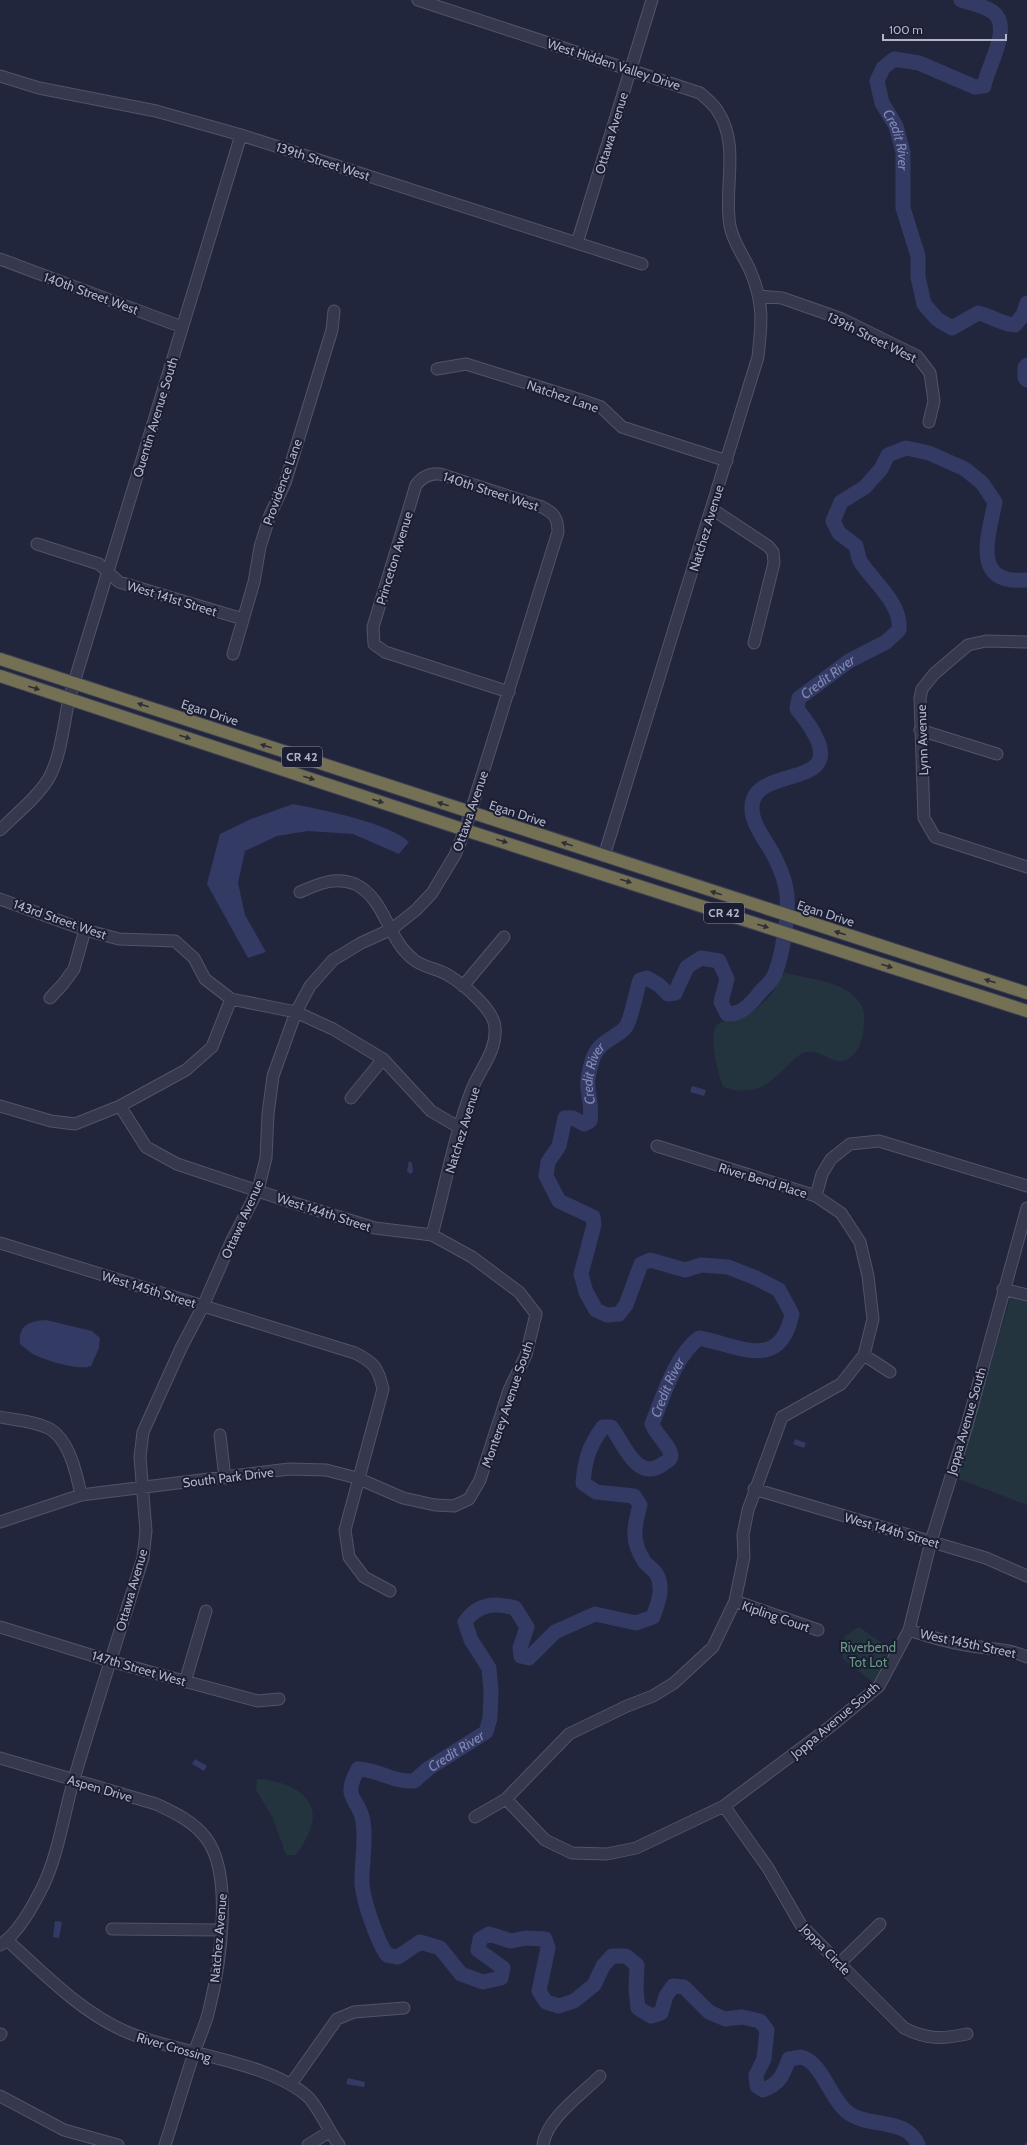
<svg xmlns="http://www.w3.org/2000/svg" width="1027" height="2145" font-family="Cabin,sans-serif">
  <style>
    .green { fill: #24343e }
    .water { fill: #333a63 }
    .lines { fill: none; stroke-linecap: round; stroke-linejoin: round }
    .stream { stroke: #333a63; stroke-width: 2.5 }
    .river { stroke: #333a63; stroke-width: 15 }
    .minor-casing { stroke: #515468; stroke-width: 13 }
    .highway-casing { stroke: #3e4155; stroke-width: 14 }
    .minor { stroke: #36394d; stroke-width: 11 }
    .highway { stroke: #747053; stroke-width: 12 }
    .oneway { fill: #2d2e39 }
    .labels { text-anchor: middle; stroke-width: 4; stroke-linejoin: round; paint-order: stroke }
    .shield { fill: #1b1e32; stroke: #85879c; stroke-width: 1 }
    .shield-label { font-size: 12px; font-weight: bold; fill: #b2b4c9 }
    .street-label { font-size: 13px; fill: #b2b4c9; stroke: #1b1e32 }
    .park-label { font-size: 13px; fill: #679b82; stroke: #1b1e32 }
    .water-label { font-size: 14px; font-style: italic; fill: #8087b6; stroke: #1b1e32 }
  </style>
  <rect width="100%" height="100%" fill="#22263d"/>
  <path class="green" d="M785,973C808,979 846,981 860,1003C866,1011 864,1023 863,1033C862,1043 856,1055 846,1060C833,1067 819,1046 803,1053C796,1056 790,1063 785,1068C766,1088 750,1096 723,1087C719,1075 704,1026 722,1022C740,1017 741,1023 757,1008C763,1003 770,997 774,990C778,984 778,977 785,973Z
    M1011,1296L1027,1301V1505L957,1478Z
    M859,1627L892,1650L874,1683L842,1658L845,1636Z
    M257,1779C287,1780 325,1797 309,1832C305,1841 302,1848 295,1855H286L273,1818L256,1790Z"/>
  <path class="water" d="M293,804C323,810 387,822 409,842L399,854L353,834L308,831L277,836L245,851L238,883L245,915L266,952L248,958L207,884L220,834L251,819Z
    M692,1086L706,1090L704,1096L690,1092Z
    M409,1161L412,1163L413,1172L410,1174L407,1171Z
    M46,1320L92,1331L100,1338L99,1348L91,1366C79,1371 44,1360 33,1354C28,1351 24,1347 20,1344C18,1324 31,1321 46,1320Z
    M795,1439L806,1443L804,1448L793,1444Z
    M195,1759L207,1766L204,1771L192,1764Z
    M55,1921L62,1922L59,1938L53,1937Z
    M348,2078L365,2082L364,2087L346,2084Z"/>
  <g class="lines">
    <path class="stream" d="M1026,2145L1027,2144"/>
    <g class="river">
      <path id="s1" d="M961,0C971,3 984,6 993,12C1013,27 987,67 984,86L975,87L919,63L894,59L883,68L877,81L882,103L896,126L903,152V208L918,256V277L924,304L937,319L952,328L978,313C992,316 1001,324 1015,325L1023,315L1027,303"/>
      <path d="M1027,365L1025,367V378L1027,380"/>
      <path id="s2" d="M918,2145C907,2116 866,2129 846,2111C830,2098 822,2062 801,2057C798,2057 793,2059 789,2059C783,2075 780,2084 763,2090L757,2086L756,2075L764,2059L767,2030L760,2021L742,2017L725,2019L709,2012L684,1987L673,1986L666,1996L661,2013L651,2016L638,2008L636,1989L637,1965L626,1956H612L603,1966L594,1985L574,2001L559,2006L546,2002L539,1991L548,1948L545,1939L526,1938L511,1941L489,1934L480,1939L478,1950L503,1968L501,1978L483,1982L461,1974L440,1948L420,1942L398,1957L387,1955C377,1941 361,1896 362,1879C362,1860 366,1840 363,1821C359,1797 341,1800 358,1769C381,1770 391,1782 414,1781L429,1768L486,1732L490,1718L491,1691L489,1668L471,1640L465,1622C477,1604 495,1602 515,1608L527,1627L520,1648L521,1656L529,1658L555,1632L595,1614L636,1623L653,1617C658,1603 664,1589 657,1575C654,1569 647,1566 644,1561C631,1541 634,1527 640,1505L634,1496L596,1492L583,1483C585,1459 589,1446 603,1427H611C623,1441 636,1483 663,1464C666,1462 671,1460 671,1456C671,1447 656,1435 652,1424C663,1397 675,1356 699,1338C738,1345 780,1373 792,1314L779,1290L756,1278L728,1267L701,1265L685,1270L650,1260L641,1264L626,1305L619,1314L607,1315L596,1310L586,1292L581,1274L594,1225L593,1217L559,1201L546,1176L548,1162L559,1146L565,1118H573L584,1124L590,1121C593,1104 586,1092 588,1078C589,1072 591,1064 593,1058C599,1041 614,1039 624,1029C631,1023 636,991 640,980L647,978L659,985L668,994L675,993L687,967L701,958L719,961L727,979L721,1002L727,1014C743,1015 752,1002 762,990C766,986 772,981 774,976C782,958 789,915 787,895C786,884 780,868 775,858C768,843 752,825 752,809C750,758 870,799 797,709L799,698L849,661L886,642L899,630C902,603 873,582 860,561C858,556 857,550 856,546L839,533L833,521L841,502L865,487L881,469L888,455L906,448L929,453L965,469L982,483L995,502C988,538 971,585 1027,580"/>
    </g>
    <g class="minor-casing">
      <path id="minor" d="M418,0L700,93C706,98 713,104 717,110C741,145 723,188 730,226C733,242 743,255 750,270C764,303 762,322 758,357L604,856
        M0,76L39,88L156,111L241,135L642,264
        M577,243L652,0
        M0,259L182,327
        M760,296L782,298L842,319L917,356L930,373L934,401L929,422
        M437,369L466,364L581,400L601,407L622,427L727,461
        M712,509L768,546L773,552L774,563L754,643
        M37,544L99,564L119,582L243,619
        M1027,642L986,641L968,645L934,674L922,689L920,698L924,818L935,837L1027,867
        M233,654L254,582L260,547L270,515L285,483L332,330L334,311
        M920,730L997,754
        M0,830C15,815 40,795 50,776C61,755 64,722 69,699L241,135
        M300,892C318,884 336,876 355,884C386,899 387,939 413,959C423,968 437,968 448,975C463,984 495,1010 495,1028C497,1051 480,1069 472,1089C454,1136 445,1187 432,1235
        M0,899L85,930L119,939L175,941L194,958L205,979L231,999L296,1012L333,1029L383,1059L431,1111L460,1128
        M463,986L504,937
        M50,998L63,984L74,969L85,930
        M351,1098L383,1059
        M0,1106L51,1121L75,1124L120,1106L146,1147L177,1164L294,1203L375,1228L432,1235L472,1257L519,1292L536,1314L526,1355L509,1390L480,1480L469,1499L454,1506L435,1505L403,1498L357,1478L326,1470L289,1469L81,1495L0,1522
        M120,1106L186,1070L212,1047L231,999
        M816,1196L822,1174L831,1159L850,1144L879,1141L1027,1186
        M0,1243L355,1353C375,1363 378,1368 383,1389L345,1530L349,1557L364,1577L390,1591
        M1003,1289L1027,1295
        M864,1355L890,1372
        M0,1417C15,1420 34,1421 48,1428C69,1438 77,1475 81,1495
        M220,1435L225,1478
        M754,1489L986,1558L1027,1576
        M735,1601L818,1630
        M0,1627L110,1661L258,1701L279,1699
        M909,1630C927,1636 946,1642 966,1645C987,1649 1007,1648 1027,1657
        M185,1682L206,1611
        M0,1758L156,1804C175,1813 193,1821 206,1838C234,1875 220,1966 209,2010C206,2024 199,2038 194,2053C184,2083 175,2114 165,2145
        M506,1799L545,1840L572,1853L607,1854L636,1848L724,1806L831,1726L879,1686L909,1630L931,1541L967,1425L1027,1208
        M724,1806L768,1868L801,1925L904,2028C928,2040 942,2039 967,2034
        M475,1817L506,1799L569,1734L627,1706L653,1696L674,1683L713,1647L735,1601L744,1557L743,1535L748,1510L782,1417L841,1384L864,1355L873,1319L868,1276L860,1242L841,1213L816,1196L657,1146
        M112,1929L220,1930
        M7,1940C44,1974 83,2014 129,2033C180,2054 268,2061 308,2097C317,2105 330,2133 339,2145
        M0,1945C19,1933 34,1904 44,1884C59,1851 64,1813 74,1779C96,1705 120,1631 143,1558L146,1531L140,1457L143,1432L181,1348L203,1306L232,1240L258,1190L266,1158L268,1114L273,1076L296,1012L310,986L333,960L361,943L392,929L416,910L432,893L455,855L465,830L558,532C558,518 554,513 542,507L440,474C429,473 422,477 416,485L373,627L374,644L385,652L509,692
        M839,1964L880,1924
        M0,2035L1,2034
        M291,2084L337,2019L354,2012L404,2008
        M0,2096L64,2130L118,2145
        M308,2145L329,2132
        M543,2145C546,2119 582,2094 600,2076"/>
    </g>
    <g class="highway-casing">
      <path id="highway" d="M0,659L1027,993
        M0,676L465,830L1027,1011"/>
    </g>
    <use href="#minor" class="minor"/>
    <use href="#highway" class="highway"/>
  </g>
  <defs><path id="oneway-solid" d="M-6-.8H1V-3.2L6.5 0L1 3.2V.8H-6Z"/></defs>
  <g class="oneway">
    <use href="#oneway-solid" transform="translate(34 688) rotate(18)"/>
    <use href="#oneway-solid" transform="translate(143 705) rotate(-162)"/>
    <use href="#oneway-solid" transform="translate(185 737) rotate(18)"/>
    <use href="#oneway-solid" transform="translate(266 746) rotate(-162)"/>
    <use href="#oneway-solid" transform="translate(309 778) rotate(18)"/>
    <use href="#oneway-solid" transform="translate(378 801) rotate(18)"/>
    <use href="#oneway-solid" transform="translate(443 804) rotate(-162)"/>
    <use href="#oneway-solid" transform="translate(502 841) rotate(18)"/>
    <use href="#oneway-solid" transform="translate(567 844) rotate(-162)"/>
    <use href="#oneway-solid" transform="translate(626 881) rotate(18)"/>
    <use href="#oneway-solid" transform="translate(716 893) rotate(-162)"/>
    <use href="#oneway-solid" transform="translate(763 926) rotate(18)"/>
    <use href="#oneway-solid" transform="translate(840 933) rotate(-162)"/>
    <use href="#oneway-solid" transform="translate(887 966) rotate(18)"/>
    <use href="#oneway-solid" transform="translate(990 981) rotate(-162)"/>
  </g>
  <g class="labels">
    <g class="shield">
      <rect x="282" y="747" width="40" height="20" rx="3"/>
      <rect x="704" y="903" width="40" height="20" rx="3"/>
    </g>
    <g class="shield-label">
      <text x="302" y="761">CR 42</text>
      <text x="724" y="917">CR 42</text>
    </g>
    <g class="street-label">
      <text transform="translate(614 64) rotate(18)" y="5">West Hidden Valley Drive</text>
      <text transform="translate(611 133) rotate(-73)" y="5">Ottawa Avenue</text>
      <text transform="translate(323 161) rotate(18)" y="5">139th Street West</text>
      <text transform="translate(91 293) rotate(20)" y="5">140th Street West</text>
      <text transform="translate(872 337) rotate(26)" y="5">139th Street West</text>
      <text transform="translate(563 396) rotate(19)" y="5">Natchez Lane</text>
      <text transform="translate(155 417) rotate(-73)" y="5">Quentin Avenue South</text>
      <text transform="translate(282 482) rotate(-70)" y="5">Providence Lane</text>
      <text transform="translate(491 491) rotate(18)" y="5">140th Street West</text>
      <text transform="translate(706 528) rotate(-73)" y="5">Natchez Avenue</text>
      <text transform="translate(394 558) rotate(-73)" y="5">Princeton Avenue</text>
      <text transform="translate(172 598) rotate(17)" y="5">West 141st Street</text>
      <text transform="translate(210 712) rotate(18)" y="5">Egan Drive</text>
      <text transform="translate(922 740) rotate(-92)" y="5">Lynn Avenue</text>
      <text transform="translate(470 811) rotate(-71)" y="5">Ottawa Avenue</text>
      <text transform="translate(518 813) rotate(18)" y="5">Egan Drive</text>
      <text transform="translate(826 913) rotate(18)" y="5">Egan Drive</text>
      <text transform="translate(60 919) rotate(19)" y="5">143rd Street West</text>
      <text transform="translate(462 1130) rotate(-73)" y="5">Natchez Avenue</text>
      <text transform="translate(763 1180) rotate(17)" y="5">River Bend Place</text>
      <text transform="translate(324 1212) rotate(18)" y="5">West 144th Street</text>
      <text transform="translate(242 1219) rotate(-66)" y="5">Ottawa Avenue</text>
      <text transform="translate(149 1289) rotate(17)" y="5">West 145th Street</text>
      <text transform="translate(507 1404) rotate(-71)" y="5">Monterey Avenue South</text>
      <text transform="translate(966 1421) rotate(-74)" y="5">Joppa Avenue South</text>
      <text transform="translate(228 1477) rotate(-7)" y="5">South Park Drive</text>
      <text transform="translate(892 1530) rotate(16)" y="5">West 144th Street</text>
      <text transform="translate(131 1590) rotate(-74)" y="5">Ottawa Avenue</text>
      <text transform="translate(776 1616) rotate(19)" y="5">Kipling Court</text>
      <text transform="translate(968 1643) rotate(12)" y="5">West 145th Street</text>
      <text transform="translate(139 1668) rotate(16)" y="5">147th Street West</text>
      <text transform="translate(835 1720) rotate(-40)" y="5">Joppa Avenue South</text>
      <text transform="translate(100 1788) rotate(16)" y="5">Aspen Drive</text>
      <text transform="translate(218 1938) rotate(-85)" y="5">Natchez Avenue</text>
      <text transform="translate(826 1949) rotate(46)" y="5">Joppa Circle</text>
      <text transform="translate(174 2047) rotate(16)" y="5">River Crossing</text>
    </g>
    <g class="park-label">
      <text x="868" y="1652">Riverbend<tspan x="868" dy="15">Tot Lot</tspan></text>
    </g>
    <g class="water-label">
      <text dy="5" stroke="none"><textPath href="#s1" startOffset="300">Credit River</textPath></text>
      <text dy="5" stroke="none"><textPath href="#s2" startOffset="3487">Credit River</textPath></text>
      <text dy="5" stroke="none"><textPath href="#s2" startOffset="2782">Credit River</textPath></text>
      <text dy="5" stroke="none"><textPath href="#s2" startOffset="2053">Credit River</textPath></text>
      <text dy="5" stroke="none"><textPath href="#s2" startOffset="1226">Credit River</textPath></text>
    </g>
  </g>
  <path d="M883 34v6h123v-6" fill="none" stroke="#b2b4c9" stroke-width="2"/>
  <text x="889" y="34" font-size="12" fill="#b2b4c9" stroke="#1b1e32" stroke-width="3" paint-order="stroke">100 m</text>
</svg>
